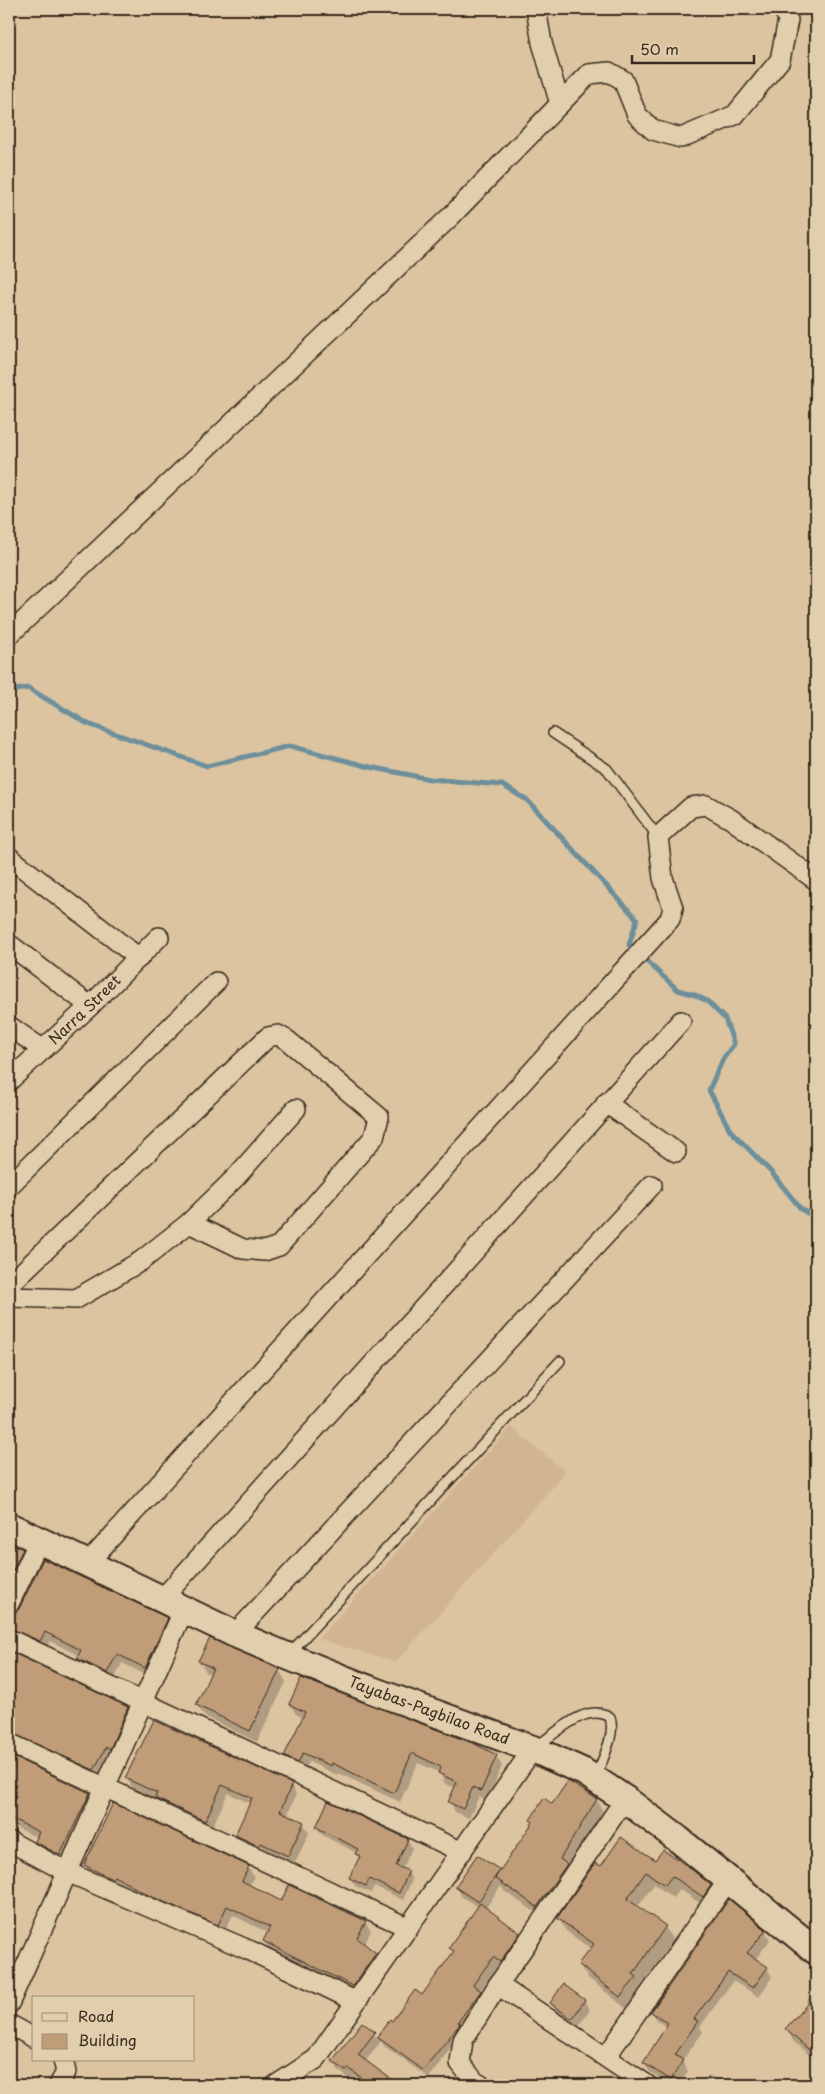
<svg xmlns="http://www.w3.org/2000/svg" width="825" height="2094" font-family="'Playpen Sans',sans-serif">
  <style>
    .built { fill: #d1b592 }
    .shadow { fill: #0003 }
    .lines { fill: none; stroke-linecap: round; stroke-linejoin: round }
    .stream { stroke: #6c8f9b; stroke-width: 5 }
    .building { fill: #c09d78; stroke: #3b2a1e }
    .lane-casing { stroke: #3b2a1e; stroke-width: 12 }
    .street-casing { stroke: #3b2a1e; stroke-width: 22 }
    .secondary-casing { stroke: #3b2a1e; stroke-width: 30 }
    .lane { stroke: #e0ceac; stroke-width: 9 }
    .street { stroke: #e0ceac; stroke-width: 19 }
    .secondary { stroke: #e0ceac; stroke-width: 26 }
    .labels { text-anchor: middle; stroke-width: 5; stroke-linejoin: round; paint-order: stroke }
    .street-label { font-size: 15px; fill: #3b2a1e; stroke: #e0ceac }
  </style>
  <rect width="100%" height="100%" fill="#dcc4a0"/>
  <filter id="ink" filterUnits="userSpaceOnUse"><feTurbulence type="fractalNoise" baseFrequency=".02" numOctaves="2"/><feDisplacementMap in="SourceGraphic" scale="10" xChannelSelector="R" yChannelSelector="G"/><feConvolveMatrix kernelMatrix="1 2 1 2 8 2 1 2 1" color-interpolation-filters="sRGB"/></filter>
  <g filter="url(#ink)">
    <path class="built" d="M511,1427L566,1472L396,1662L318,1639Z"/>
    <path class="shadow" d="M9,1544L22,1550L27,1560L9,1599Z
      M9,1616L167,1619L172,1629L150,1677L122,1663L113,1682L84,1668L78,1658L80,1656L50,1641L46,1650L9,1641Z
      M9,1653L127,1708L133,1718L100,1779L9,1743Z
      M200,1661L279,1670L286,1682L257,1742L204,1716L197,1705L212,1675L206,1672Z
      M290,1704L496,1756L502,1766L487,1801L479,1797L469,1818L455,1812L450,1801L456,1788L445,1784L440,1773L418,1763L400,1802L338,1773L337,1775L309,1762L304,1772L291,1766L285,1756L303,1718L296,1714Z
      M9,1757L89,1794L95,1804L66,1864L42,1852L36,1842L38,1838L9,1824Z
      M127,1778L291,1785L296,1795L287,1816L303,1823L309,1833L294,1865L242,1845L236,1835L251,1804L228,1793L211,1830L161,1807L157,1799L132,1788Z
      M568,1783L597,1800L604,1813L569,1869L545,1919L504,1891L501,1886L485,1909L519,1934L524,1943L505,1970L498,1965L480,1991L485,2000L429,2078L384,2046L381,2041L365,2062L395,2085H366L354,2076L351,2080L339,2071L334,2061L374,2033L377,2039L390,2021L393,2023L422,1997L454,1953L451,1948L478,1907L462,1897L457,1887L499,1871L500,1873L533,1823L531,1820L553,1806Z
      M329,1803L408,1840L412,1848L402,1870L408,1872L412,1880L403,1900L374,1886L371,1893L355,1886L351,1878L359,1859L357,1853L322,1835L317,1827Z
      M113,1805L248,1867L254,1877L249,1887L282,1903L365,1922L371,1931L364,1945L375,1954L381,1964L359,1995L270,1950L264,1941L268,1933L233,1915L223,1934L91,1875L85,1865Z
      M656,1862L710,1886L718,1899L710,1910L679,1889L673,1898L654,1884L637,1908L665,1927L673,1940L641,1986L643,1991L628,2010L587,1977L579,1964L591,1949L566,1931L559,1918L601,1868Z
      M765,1930L770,1940L755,1960L767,1968L772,1977L759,1997L733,1981L700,2027L703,2032L682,2061L688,2071L679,2085H671L650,2072L644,2063L666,2027L658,2021L652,2012Z
      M563,1986L584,2001L590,2010L578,2027L557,2013L551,2003Z
      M816,1990V2061L793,2041L787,2029L808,2005L806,2002Z
      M709,2075L725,2085H702Z"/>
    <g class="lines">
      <path class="stream" d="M801,9L816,14
        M9,691L28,688L88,724L207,766L290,746L370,767L430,779L502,785L527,800L637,919L629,945L636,951
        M642,957L678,990L695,995L707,1001L725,1019L734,1044L723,1059L709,1090L730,1130L771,1172L801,1209L816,1218"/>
    </g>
    <path class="building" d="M9,1542L23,1549L9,1578Z
      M43,1559L168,1618L145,1668L117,1654L107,1673L77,1658L81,1650L45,1632L40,1641L9,1628V1615L15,1613L19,1609Z
      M210,1638L280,1669L250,1731L196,1705L213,1668L198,1661Z
      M9,1651L128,1707L110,1749L106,1747L94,1770L9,1732Z
      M301,1678L475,1744L497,1755L481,1791L473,1787L463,1809L448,1802L457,1782L438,1773L441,1767L412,1753L394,1793L332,1763L331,1766L303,1753L298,1763L284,1756L305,1712L289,1704Z
      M154,1720L292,1784L280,1811L304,1822L288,1856L261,1843L259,1846L235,1835L252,1798L222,1785L205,1821L155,1798L157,1793L125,1778Z
      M9,1755L90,1793L60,1855L35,1842L39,1832L9,1817Z
      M568,1781L597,1799L560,1859L567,1864L537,1907L495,1878L533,1822L530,1820L544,1798L552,1804Z
      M328,1801L408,1839L396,1866L409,1871L399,1893L369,1879L366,1886L349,1878L360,1856L355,1854L358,1849L316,1827Z
      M113,1803L249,1866L242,1881L281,1901L289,1885L366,1921L357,1938L376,1953L353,1986L263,1941L270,1927L227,1906L218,1925L148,1895L114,1876L112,1879L84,1865Z
      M621,1837L655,1860L663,1850L689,1867L711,1885L703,1897L672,1876L665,1885L646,1872L627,1899L666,1926L633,1974L637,1977L620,1997L578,1964L594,1944L557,1918L595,1863L601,1866Z
      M477,1855L500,1870L478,1902L455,1887Z
      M729,1899L766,1930L747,1953L768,1967L753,1988L728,1972L694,2019L698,2021L675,2055L683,2060L671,2080L643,2063L668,2023L651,2012Z
      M480,1903L520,1933L500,1962L493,1957L473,1985L481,1991L458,2022L460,2024L423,2070L377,2037L390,2019L392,2021L415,1990L422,1995L454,1951L449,1948Z
      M563,1984L585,2000L572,2019L550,2003Z
      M816,1994V2056L785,2029Z
      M362,2022L375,2032L358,2055L399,2085H372L348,2068L346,2071L332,2061Z"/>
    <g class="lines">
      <g class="lane-casing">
        <path id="lane" d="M553,733L607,769L658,837
          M289,1654L560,1361
          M537,1746C557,1733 586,1702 610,1717C616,1736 602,1759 596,1777"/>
      </g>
      <g class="street-casing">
        <g id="street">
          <path d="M536,9L542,43L560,104"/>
          <path d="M9,635L451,216L589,74L609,72L623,80L637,115L653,130L681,138L735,115L780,60L788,20L784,9"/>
          <path d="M9,857L139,958"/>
          <path d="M9,944L90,1006"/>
          <path d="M9,1026L42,1049"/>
          <path id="s1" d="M9,1081L90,1006L159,937"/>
          <path d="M606,1103L676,1152"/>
          <path d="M9,1186L216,982"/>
          <path d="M9,1285L268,1037L278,1035L287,1040L379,1117L374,1137L279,1246L264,1251L243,1249L189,1223"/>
          <path d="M9,1297L76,1299L141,1261L189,1223L236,1177L296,1109"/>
          <path d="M88,1563L670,919L673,908L663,878L658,837L691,807L706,805L731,819L816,880"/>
          <path d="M162,1599L681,1021"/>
          <path d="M9,1604L39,1541"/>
          <path d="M235,1634L652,1185"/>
          <path d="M9,1639L462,1852"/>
          <path d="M9,1743L409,1928"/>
          <path d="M9,1841L67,1872L251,1951L355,2001"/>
          <path d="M498,1985L647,2085"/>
          <path d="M9,2004L184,1609"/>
          <path d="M9,2024L34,2038"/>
          <path d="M606,2057L729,1879"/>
          <path d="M59,2085L66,2072L63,2060"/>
          <path d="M276,2085L316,2059L533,1749"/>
          <path d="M481,2085L475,2082L460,2063L463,2040L498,1985L625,1799"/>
        </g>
      </g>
      <g class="secondary-casing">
        <g id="secondary">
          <path id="s2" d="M9,1526L235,1634L287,1656L369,1689L533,1749L584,1772L625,1799L678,1839L816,1951"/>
        </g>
      </g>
      <use href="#lane" class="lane"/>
      <use href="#street" class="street"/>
      <use href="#secondary" class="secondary"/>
    </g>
  </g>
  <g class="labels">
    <g class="street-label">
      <text dy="5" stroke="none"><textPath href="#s1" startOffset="104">Narra Street</textPath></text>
      <text dy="5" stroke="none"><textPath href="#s2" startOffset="459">Tayabas-Pagbilao Road</textPath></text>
    </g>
  </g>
  <rect width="825" height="2094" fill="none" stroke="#e0ceac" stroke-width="30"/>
  <rect x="15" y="15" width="795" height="2064" fill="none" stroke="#3b2a1e" stroke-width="2" filter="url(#ink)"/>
  <rect x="32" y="1996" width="162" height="65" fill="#e0ceac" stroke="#9e8c73"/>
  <rect x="42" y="2013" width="25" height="8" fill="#e0ceac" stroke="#9e8c73"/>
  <text x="78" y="2022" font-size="15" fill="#3b2a1e">Road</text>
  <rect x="42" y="2034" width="25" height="15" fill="#c09d78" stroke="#9e8c73"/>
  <text x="78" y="2046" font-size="15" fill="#3b2a1e">Building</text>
  <path d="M632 55v8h122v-8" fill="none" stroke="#3b2a1e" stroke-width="2.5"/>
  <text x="640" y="55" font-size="15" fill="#3b2a1e" stroke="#e0ceac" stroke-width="4" paint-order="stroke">50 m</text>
</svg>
